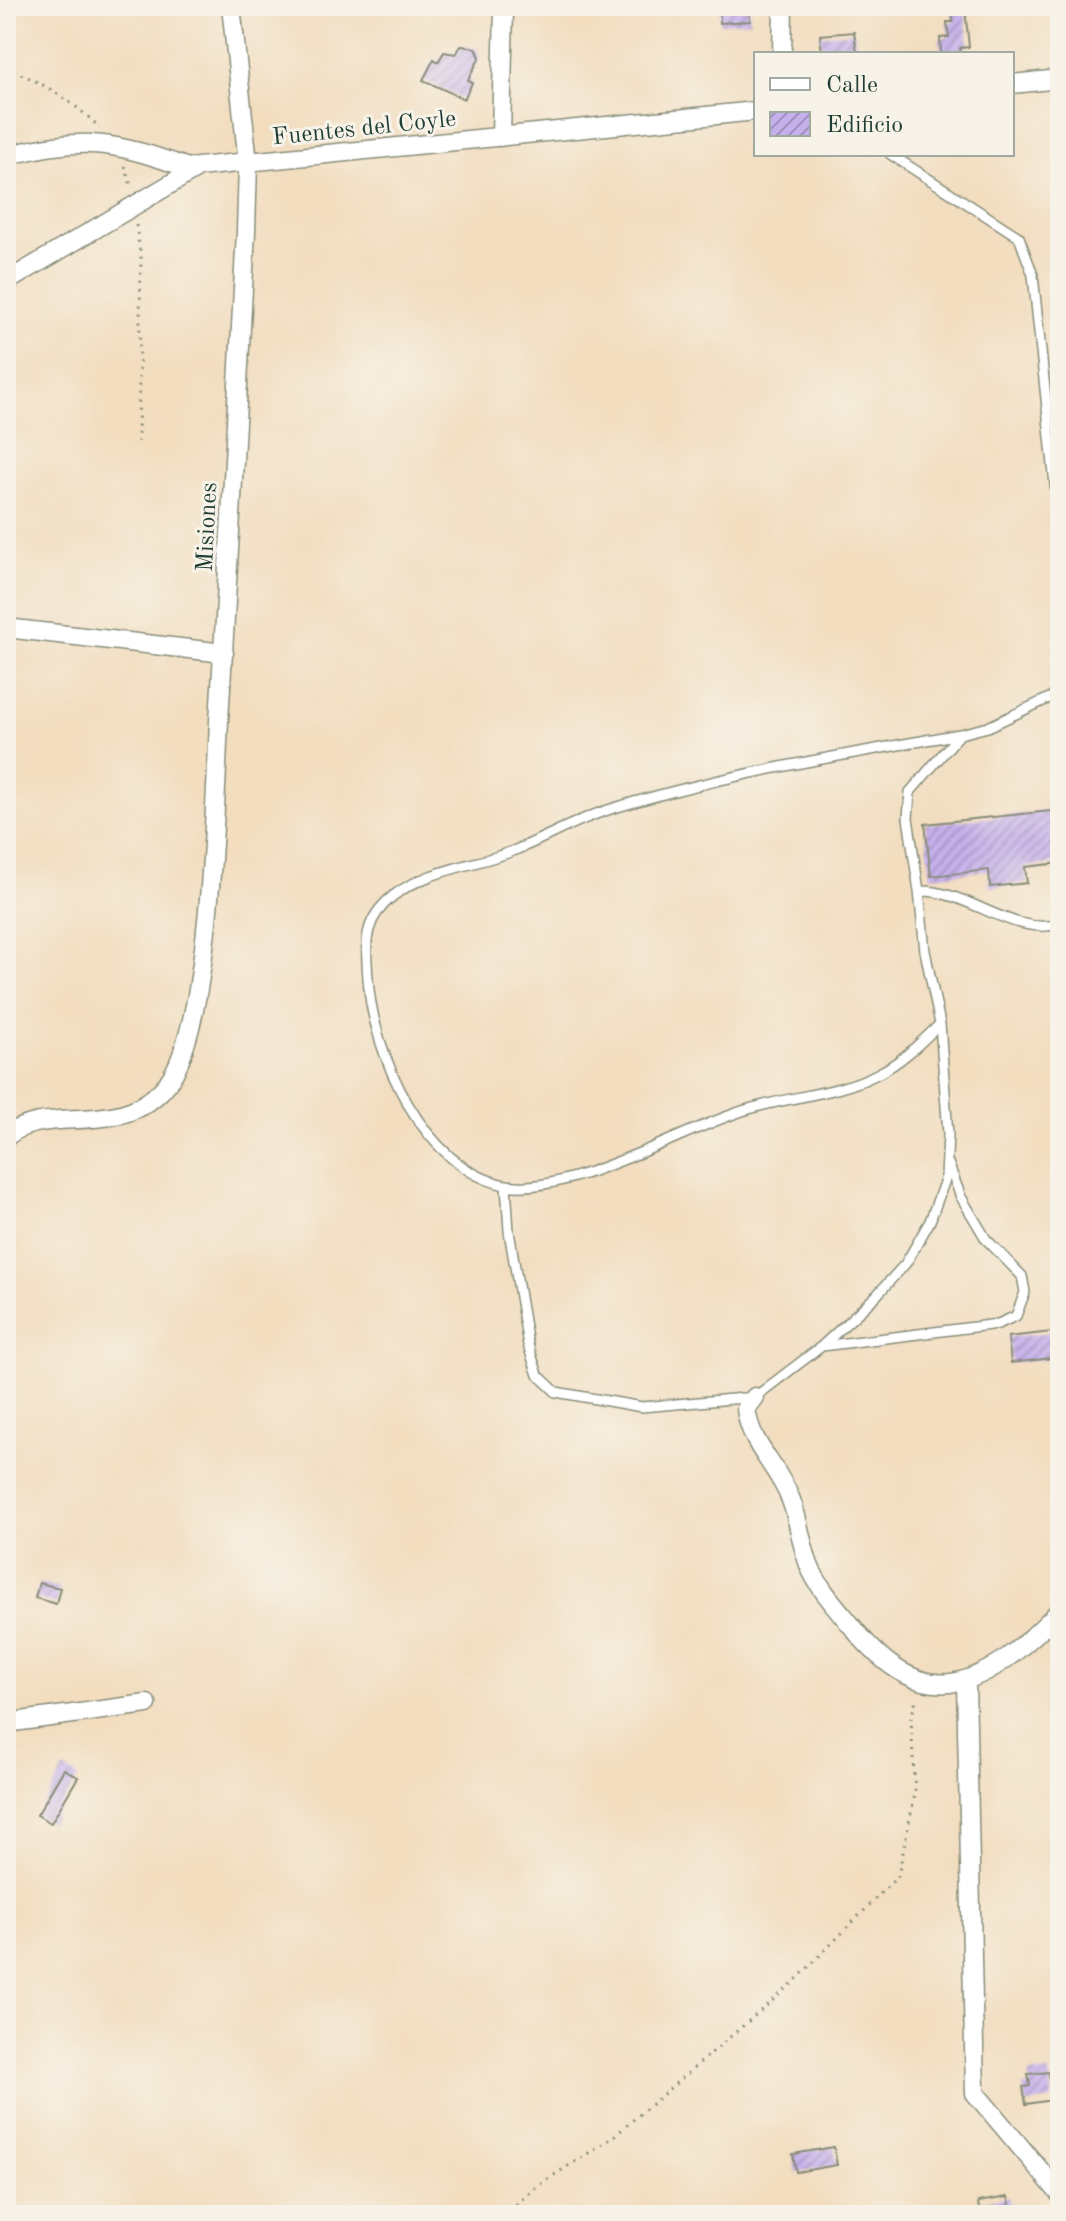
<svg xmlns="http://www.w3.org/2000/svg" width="1066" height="2221" font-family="'Old Standard TT',serif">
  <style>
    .building { fill: url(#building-hatch) }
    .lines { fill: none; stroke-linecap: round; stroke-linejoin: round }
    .service-casing { stroke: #888d7a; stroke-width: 12 }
    .minor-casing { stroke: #888d7a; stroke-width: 21 }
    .path { stroke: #888d7a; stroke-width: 3; stroke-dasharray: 2 6; stroke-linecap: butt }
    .service { stroke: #fff; stroke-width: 9 }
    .minor { stroke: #fff; stroke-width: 18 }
    .labels { text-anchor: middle; stroke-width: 6; stroke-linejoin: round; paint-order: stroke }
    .street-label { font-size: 24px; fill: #1f3d34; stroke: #f7f3e8 }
  </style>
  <defs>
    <pattern id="building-hatch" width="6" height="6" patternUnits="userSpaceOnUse" patternTransform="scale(2)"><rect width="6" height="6" fill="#c6b0eb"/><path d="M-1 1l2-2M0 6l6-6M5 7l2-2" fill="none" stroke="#a090bf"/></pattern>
  </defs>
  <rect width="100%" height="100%" fill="#f7f3e8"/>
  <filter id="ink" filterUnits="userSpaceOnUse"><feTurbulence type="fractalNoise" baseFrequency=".0125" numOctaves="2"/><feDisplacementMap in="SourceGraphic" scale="16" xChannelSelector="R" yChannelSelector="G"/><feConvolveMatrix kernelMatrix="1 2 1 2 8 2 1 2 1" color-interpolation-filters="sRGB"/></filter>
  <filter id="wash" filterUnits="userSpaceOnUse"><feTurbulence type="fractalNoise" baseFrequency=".006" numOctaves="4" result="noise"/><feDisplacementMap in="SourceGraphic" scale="32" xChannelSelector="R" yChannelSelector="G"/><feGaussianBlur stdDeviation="1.8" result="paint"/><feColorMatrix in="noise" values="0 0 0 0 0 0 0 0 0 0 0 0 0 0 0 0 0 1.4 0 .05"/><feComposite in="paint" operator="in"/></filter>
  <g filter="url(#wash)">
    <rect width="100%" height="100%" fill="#f2ddbf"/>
    <g id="blocks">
      <path class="building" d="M720,6H749L750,21L720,23Z
        M965,7L969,47L960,48L961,54H941L940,38L949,37L947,22H953L952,9Z
        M854,32L857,53L822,54L820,35Z
        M461,46L476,48L480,57L468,80L472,83L464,99L423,80L434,59L438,62L444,52L456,54Z
        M1060,810V863L1025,867L1027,883L990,887L989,870L931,876L925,824Z
        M1060,1331V1357L1011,1363L1008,1337Z
        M39,1583L60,1588L56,1604L35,1598Z
        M64,1769L78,1777L51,1823L37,1815Z
        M1049,2072L1052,2100L1026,2104L1023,2087L1030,2086L1028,2074Z
        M834,2147L837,2165L796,2172L793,2154Z
        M1008,2197L1011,2210L980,2215L978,2202Z"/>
    </g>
  </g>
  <g filter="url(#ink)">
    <use href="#blocks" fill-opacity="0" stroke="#888d7a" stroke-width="2"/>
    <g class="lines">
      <g class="service-casing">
        <path id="service" d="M890,154L1019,237L1033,275L1060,532
          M919,891L908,818L910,792L960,734
          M940,1024C921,1042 903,1061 879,1073C840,1094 791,1096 749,1109C683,1128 571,1196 506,1185C424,1170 373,1054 368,979C366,943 362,921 393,896C426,870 474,866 513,851C546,838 577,819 611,809C724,774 844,755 960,734L988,727L1060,693
          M506,1185L509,1231L528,1345L538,1375L556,1392L642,1407L755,1397L822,1346L876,1296L906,1263L930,1221L946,1177L948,1134L940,1024L925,951L919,891C967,889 1011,937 1060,924
          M822,1346L998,1324L1016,1316L1025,1292L1022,1276L986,1239L961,1197L948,1163"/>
      </g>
      <g class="minor-casing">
        <path id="minor" d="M782,54L783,6
          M1012,84L1060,79
          M501,137L504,6
          M6,156C85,136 111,141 188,168L756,111
          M6,282L199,167
          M6,628L224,653
          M6,1137C47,1101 121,1142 167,1084C211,1027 215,800 219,721C229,558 238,394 246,231L248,163L231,6
          M755,1397L746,1409C751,1447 777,1464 791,1500C799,1521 801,1544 809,1565C817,1586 837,1608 851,1625C927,1722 987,1685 1060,1610
          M966,1682L975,2093L1060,2194
          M6,1723L147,1704"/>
      </g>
      <path class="path" d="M6,68C41,81 73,101 100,128
        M125,166L131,186
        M136,225L141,258L138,442
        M504,2215L537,2186L612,2138L793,1983L898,1876L915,1794L911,1718L917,1696"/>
      <use href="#service" class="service"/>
      <use href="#minor" class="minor"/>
    </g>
  </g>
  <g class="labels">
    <g class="street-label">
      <text transform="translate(364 127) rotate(-6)" y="8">Fuentes del Coyle</text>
      <text transform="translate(206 527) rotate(-87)" y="8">Misiones</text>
    </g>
  </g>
  <rect width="1066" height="2221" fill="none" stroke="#f7f3e8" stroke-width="32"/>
  <rect x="754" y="52" width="260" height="104" fill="#f7f3e8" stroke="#a1aaa0" stroke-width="2"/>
  <rect x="770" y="78" width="40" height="12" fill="#ffffff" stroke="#a1aaa0" stroke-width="2"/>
  <text x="826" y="92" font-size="24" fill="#1f3d34">Calle</text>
  <rect x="770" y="112" width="40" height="24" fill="url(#building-hatch)" stroke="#a1aaa0" stroke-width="2"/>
  <text x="826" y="132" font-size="24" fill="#1f3d34">Edificio</text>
</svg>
